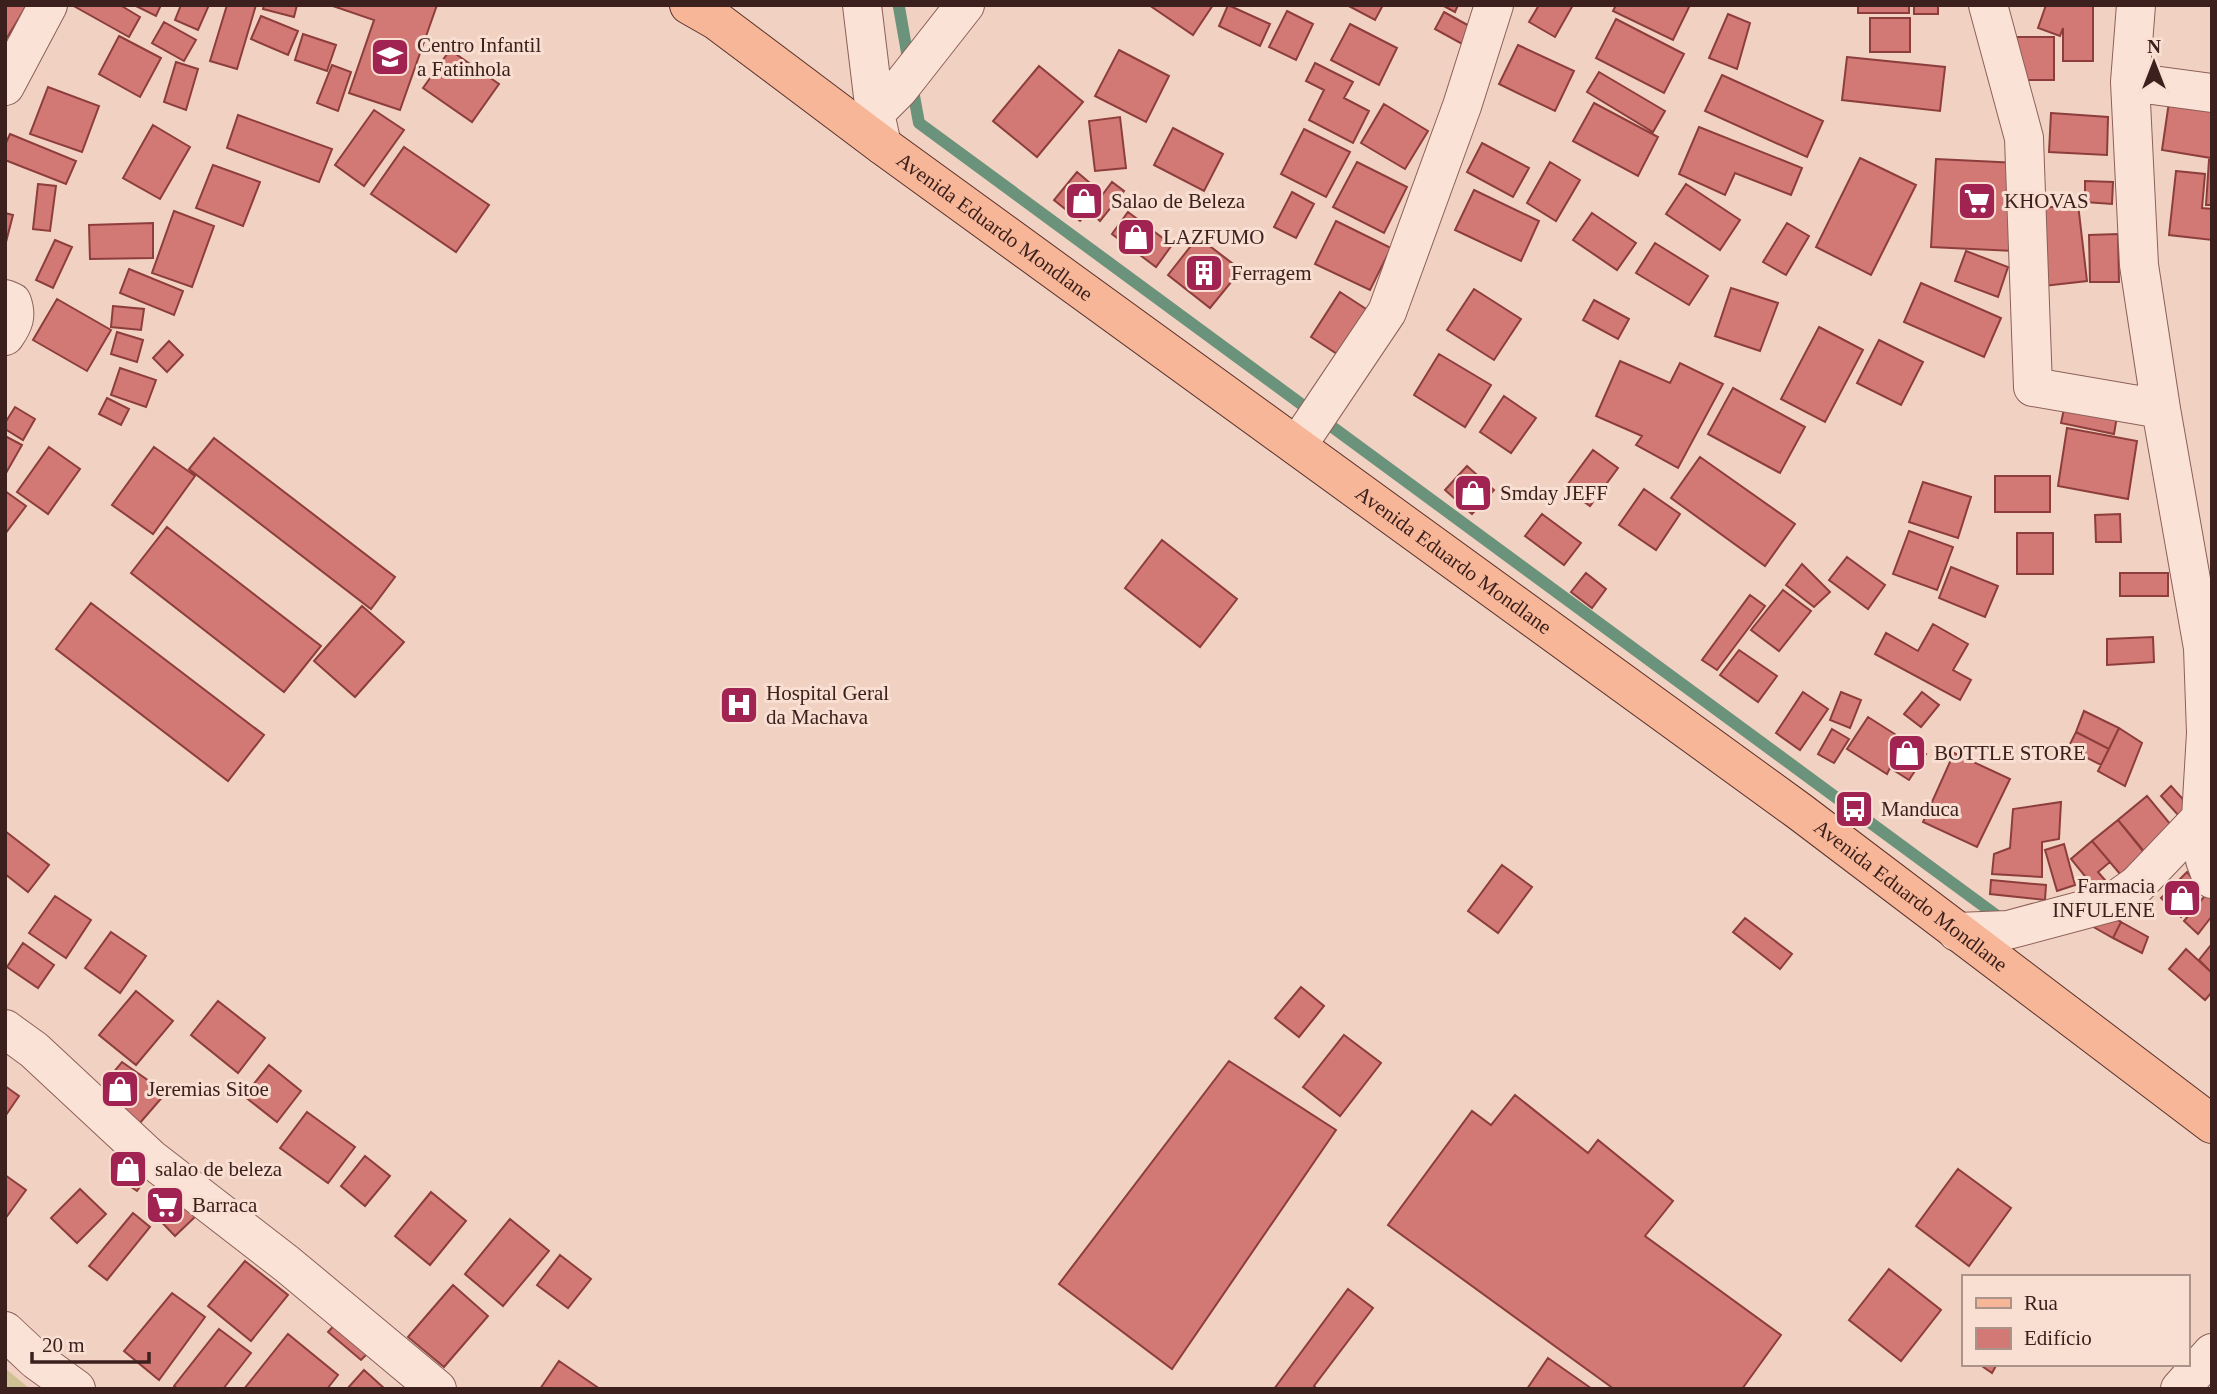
<svg xmlns="http://www.w3.org/2000/svg" width="2217" height="1394" font-family="'Times New Roman',serif">
  <style>
    .green { fill: #d0c195 }
    .lines { fill: none; stroke-linecap: round; stroke-linejoin: round }
    .stream { stroke: #6b927a; stroke-width: 12 }
    .building { fill: #d27975; stroke: #8d3e3c; stroke-width: 2 }
    .minor-casing { stroke: #8c6058; stroke-width: 40 }
    .major-casing { stroke: #5a312c; stroke-width: 40 }
    .minor { stroke: #fbe2d6; stroke-width: 38 }
    .major { stroke: #f7b697; stroke-width: 38 }
    .labels { text-anchor: middle; stroke-width: 6; stroke-linejoin: round; paint-order: stroke }
    .poi-label { font-size: 21px; fill: #3b201d; stroke: #f8dfd2; text-anchor: start }
    .street-label { font-size: 21px; fill: #3b201d; stroke: #f8dfd2 }
  </style>
  <rect width="100%" height="100%" fill="#f1d2c2"/>
  <path class="green" d="M5,1368L30,1389H5Z"/>
  <g class="lines">
    <path class="stream" d="M899,7L909,64
      M912,85L919,123L2004,921"/>
  </g>
  <path class="building" d="M5,5H27L5,41Z
    M72,5H120L140,17L129,37Z
    M134,5H161L156,16Z
    M181,5H209L198,30L175,20Z
    M227,5H256L237,69L210,61Z
    M264,5H297L294,17L263,9Z
    M330,5H437L400,110L349,93L374,20Z
    M1149,5H1213L1193,35Z
    M1228,5L1270,24L1260,46L1219,26Z
    M1347,5H1383L1375,20Z
    M1442,5H1458L1455,12Z
    M1539,5H1573L1555,37L1529,22Z
    M1616,5H1690L1673,40L1613,11Z
    M1858,5H1909V13H1858Z
    M1914,5H1938V14H1914Z
    M2046,5H2093V61H2063V28L2060,36L2038,28Z
    M1287,11L1313,24L1296,60L1269,47Z
    M1444,12L1482,33L1473,50L1435,29Z
    M1728,14L1750,23L1737,69L1709,58Z
    M261,16L298,31L288,55L251,39Z
    M1870,18H1910V52H1870Z
    M1616,19L1684,54L1664,93L1596,58Z
    M164,22L196,40L184,61L152,43Z
    M1350,24L1397,48L1379,85L1331,60Z
    M303,34L336,45L327,71L295,60Z
    M119,36L161,58L140,97L99,74Z
    M2015,37H2054V80H2015Z
    M1518,45L1574,71L1555,111L1499,84Z
    M450,50L499,84L472,122L423,88Z
    M1119,50L1169,76L1146,122L1095,96Z
    M1847,57L1945,67L1940,111L1842,100Z
    M176,62L198,69L186,110L164,102Z
    M1315,63L1353,82L1344,98L1369,111L1353,143L1309,120L1324,90L1306,81Z
    M332,65L351,72L338,111L317,103Z
    M1039,66L1083,102L1037,157L993,121Z
    M1599,72L1665,111L1653,132L1587,92Z
    M1722,75L1823,121L1807,157L1705,111Z
    M48,87L99,106L82,152L30,134Z
    M2169,102L2212,109L2211,158L2162,150Z
    M1594,103L1658,137L1638,176L1573,141Z
    M1384,104L1428,131L1405,169L1361,143Z
    M374,110L404,130L364,186L335,165Z
    M2051,113L2108,117L2107,155L2049,152Z
    M238,115L332,149L319,182L227,148Z
    M1120,117L1126,168L1095,171L1089,121Z
    M153,125L190,147L160,199L123,178Z
    M1699,127L1802,168L1791,195L1735,173L1725,195L1679,174Z
    M1173,128L1223,154L1204,191L1154,165Z
    M1304,129L1350,152L1326,197L1281,174Z
    M10,134L76,161L66,184L5,160V145Z
    M1482,143L1529,168L1513,197L1467,172Z
    M404,147L489,205L456,252L371,194Z
    M1860,158L1916,185L1871,275L1816,247Z
    M1936,159L2018,163L2014,251L1931,247Z
    M2209,160H2212V205H2206Z
    M1357,162L1407,187L1384,233L1333,207Z
    M1550,162L1580,180L1556,221L1527,203Z
    M213,165L260,182L243,226L196,208Z
    M2176,171L2205,174L2202,208L2212,209V240L2169,235Z
    M1077,172L1103,194L1112,182L1124,191L1100,221L1089,211L1080,221L1054,200Z
    M2085,181L2113,182L2112,204L2085,202Z
    M38,184L56,186L50,231L33,229Z
    M1686,184L1740,220L1720,250L1666,214Z
    M1474,190L1539,221L1521,261L1455,230Z
    M1292,192L1314,204L1296,238L1274,227Z
    M2078,204L2087,281L2044,286L2035,209Z
    M174,211L214,226L192,287L152,273Z
    M1128,212L1172,245L1156,267L1112,234Z
    M5,213L13,215L6,242H5Z
    M1592,213L1636,243L1617,270L1573,240Z
    M1336,221L1391,248L1370,290L1315,264Z
    M153,223V258L90,259L89,225Z
    M1787,223L1809,236L1786,275L1763,262Z
    M2118,234L2119,282H2090L2089,235Z
    M1198,237L1241,270L1210,308L1168,275Z
    M55,240L72,247L53,288L36,280Z
    M1655,243L1708,276L1689,305L1636,273Z
    M1966,251L2008,267L1998,297L1955,281Z
    M129,269L183,291L174,315L120,293Z
    M1921,283L2001,318L1984,357L1904,322Z
    M1731,288L1778,303L1760,351L1715,336Z
    M1474,289L1521,319L1494,360L1447,330Z
    M1340,292L1380,318L1351,363L1311,337Z
    M57,299L111,330L87,371L33,340Z
    M1594,300L1629,319L1618,339L1583,320Z
    M113,306L144,309L141,330L111,327Z
    M1819,327L1863,350L1825,422L1781,399Z
    M117,332L143,340L137,362L111,354Z
    M1879,340L1923,362L1901,405L1857,383Z
    M169,341L183,355L167,372L153,358Z
    M1439,354L1491,385L1465,427L1414,395Z
    M1620,361L1670,383L1680,363L1723,384L1678,468L1636,445L1642,436L1596,416Z
    M120,368L156,380L146,407L111,395Z
    M1733,388L1805,427L1780,473L1708,434Z
    M1504,396L1536,418L1511,453L1480,432Z
    M107,398L129,409L121,425L99,414Z
    M2066,399L2118,410L2114,434L2061,423Z
    M15,407L35,419L23,440L5,429V423Z
    M2067,428L2137,441L2128,499L2058,486Z
    M5,436L22,445L6,473H5Z
    M214,438L395,577L371,609L189,469Z
    M49,447L80,469L48,514L17,492Z
    M154,447L195,476L153,534L112,505Z
    M1593,450L1618,468L1590,506L1565,488Z
    M1700,457L1795,524L1765,566L1671,498Z
    M1467,466L1494,490L1472,514L1445,490Z
    M1995,476H2050V512H1995Z
    M1923,482L1971,497L1958,538L1909,522Z
    M1644,489L1680,514L1656,550L1619,525Z
    M5,491L26,506L5,534Z
    M1542,514L1581,543L1564,565L1525,536Z
    M2120,514L2121,542H2096L2095,515Z
    M167,527L321,646L284,692L131,573Z
    M1909,531L1953,547L1937,590L1893,574Z
    M2017,533H2053V574H2017Z
    M1162,540L1237,599L1200,647L1125,588Z
    M1847,557L1885,585L1868,609L1829,580Z
    M1802,564L1830,592L1814,607L1786,585Z
    M1951,567L1998,586L1985,617L1939,598Z
    M1586,573L1606,589L1592,608L1571,592Z
    M2120,573H2168V596H2120Z
    M1783,590L1811,611L1779,651L1751,630Z
    M1750,595L1765,606L1717,670L1702,660Z
    M91,603L264,735L228,781L56,649Z
    M362,606L404,642L355,697L314,661Z
    M1933,624L1968,644L1953,670L1971,680L1960,700L1875,654L1886,633L1918,651Z
    M2153,637L2154,662L2107,665V639Z
    M1739,650L1777,676L1758,702L1720,675Z
    M1803,692L1828,709L1800,750L1776,733Z
    M1841,692L1861,700L1850,728L1830,720Z
    M1922,692L1939,705L1921,727L1904,714Z
    M2084,711L2119,728L2109,749L2076,732Z
    M1868,717L1926,754L1909,780L1890,768L1887,774L1847,749Z
    M2119,728L2142,743L2125,786L2098,771Z
    M1832,729L1849,739L1834,763L1818,754Z
    M2076,732L2109,749L2101,765L2068,748Z
    M1954,753L2010,779L1977,847L1923,822Z
    M2171,786L2189,806L2179,816L2161,796Z
    M2147,796L2176,831L2147,855L2118,820Z
    M2061,802L2059,839L2042,842V877L1992,874L1994,854L2010,848L2013,809Z
    M2118,820L2151,861L2126,881L2092,841Z
    M5,831L49,865L28,892L5,874Z
    M2092,841L2110,862L2098,872L2112,888L2101,896L2071,859Z
    M2064,844L2075,885L2057,891L2045,850Z
    M1502,865L1532,887L1498,933L1468,911Z
    M2187,872L2202,890L2181,917L2161,898Z
    M1991,880L2046,885L2045,900L1990,894Z
    M2208,892L2212,896V916L2198,934L2184,921Z
    M55,896L91,920L66,958L29,933Z
    M2100,910L2121,922L2113,938L2090,925Z
    M1745,918L1792,954L1780,969L1733,932Z
    M2121,922L2148,937L2142,953L2113,938Z
    M111,932L146,956L120,993L85,968Z
    M23,943L54,965L38,988L7,967Z
    M2211,945L2212,946V973L2199,960Z
    M2186,949L2212,973V992L2205,1000L2169,969Z
    M1301,987L1324,1006L1299,1037L1275,1018Z
    M136,991L173,1021L136,1065L99,1035Z
    M218,1001L265,1038L238,1073L191,1035Z
    M1344,1035L1381,1063L1340,1116L1303,1087Z
    M1229,1061L1336,1130L1172,1369L1059,1284Z
    M122,1062L166,1093L132,1132L91,1099Z
    M269,1065L301,1091L277,1122L244,1096Z
    M5,1086L19,1096L6,1115L5,1114Z
    M1515,1095L1588,1153L1598,1140L1673,1201L1645,1236L1781,1335L1742,1389H1614L1388,1225L1472,1111L1491,1125Z
    M307,1112L355,1147L328,1183L280,1148Z
    M124,1152L151,1171L137,1191L110,1173Z
    M365,1156L390,1176L365,1206L341,1186Z
    M1958,1169L2011,1208L1969,1266L1916,1226Z
    M5,1175L26,1190L5,1219Z
    M170,1186L198,1214L175,1236L148,1208Z
    M80,1189L106,1214L77,1243L51,1218Z
    M431,1192L466,1221L430,1265L395,1236Z
    M133,1213L150,1227L107,1280L89,1266Z
    M510,1219L549,1251L503,1306L465,1274Z
    M560,1255L591,1279L568,1308L537,1285Z
    M245,1261L288,1295L251,1341L208,1306Z
    M1889,1269L1941,1310L1901,1361L1849,1320Z
    M453,1285L488,1316L444,1367L408,1337Z
    M1348,1289L1373,1308L1314,1386L1317,1389H1274Z
    M172,1293L205,1317L159,1380L124,1351Z
    M342,1317L374,1347L361,1360L328,1332Z
    M219,1329L251,1353L223,1389H178L174,1386Z
    M288,1334L338,1375L327,1389H244Z
    M1548,1358L1592,1389H1527Z
    M559,1361L600,1389H540Z
    M1979,1364H1997L1992,1373Z
    M364,1370L385,1389H347Z"/>
  <g class="lines">
    <g class="minor-casing">
      <path id="minor" d="M862,5L875,113L882,145
        M1988,5L2024,138L2033,387L2161,409
        M2130,82L2212,93
        M5,86L48,5
        M875,113L899,89L965,5
        M5,299L12,302C17,316 14,323 5,336
        M1297,446L1387,312L1462,106L1494,5
        M2201,818L2205,860L2212,879
        M1957,932L2008,930L2113,902L2137,885L2201,818L2206,733L2203,648L2161,409L2139,265L2130,82L2136,5
        M5,1029L34,1050L150,1158L287,1264L437,1389
        M5,1331L36,1360L76,1389
        M2180,1389L2212,1353"/>
    </g>
    <g class="major-casing">
      <g id="major">
        <path id="s1" d="M689,5L717,21L882,145L1799,811L2212,1124"/>
      </g>
    </g>
    <use href="#minor" class="minor"/>
    <use href="#major" class="major"/>
  </g>
  <defs>
    <g id="school-square" transform="scale(2.0125)"><rect x="-9" y="-9" width="18" height="18" rx="4" fill="#a02352" stroke="#f8dfd2"/><path d="M0-5L7-2L0 1L-7-2ZM-4 1L0 2.5L4 1V4Q0 6-4 4Z" fill="#fff"/></g>
    <g id="shop-square" transform="scale(2.0125)"><rect x="-9" y="-9" width="18" height="18" rx="4" fill="#a02352" stroke="#f8dfd2"/><path d="M-5-2.5h2.3a2.7 3.5 0 0 1 5.4 0H5L5.5 6h-11ZM-1.5-2.5h3a1.5 2.3 0 0 0-3 0Z" fill="#fff"/></g>
    <g id="supermarket-square" transform="scale(2.0125)"><rect x="-9" y="-9" width="18" height="18" rx="4" fill="#a02352" stroke="#f8dfd2"/><path d="M-6-5.5h2.5l.6 2H6L4.5 2H-2.5L-4.4-4H-6ZM-1.5 3.2a1.3 1.3 0 1 0 .1 0ZM3 3.2a1.3 1.3 0 1 0 .1 0Z" fill="#fff"/></g>
    <g id="building-square" transform="scale(2.0125)"><rect x="-9" y="-9" width="18" height="18" rx="4" fill="#a02352" stroke="#f8dfd2"/><path d="M-4-6H4V6H1V3H-1V6H-4ZM-2.5-4.3h1.7v1.8h-1.7ZM.8-4.3h1.7v1.8H.8ZM-2.5-1h1.7V.8h-1.7ZM.8-1h1.7V.8H.8Z" fill="#fff"/></g>
    <g id="hospital-square" transform="scale(2.0125)"><rect x="-9" y="-9" width="18" height="18" rx="4" fill="#a02352" stroke="#f8dfd2"/><path d="M-5-5h3v3.5h4V-5h3V5h-3V1.5h-4V5h-3Z" fill="#fff"/></g>
    <g id="bus-square" transform="scale(2.0125)"><rect x="-9" y="-9" width="18" height="18" rx="4" fill="#a02352" stroke="#f8dfd2"/><path d="M-5-6H5V4H4V6H2V4H-2V6H-4V4H-5ZM-3.5-4V0h7V-4ZM-3.5 1.2v1.5H-2V1.2ZM2 1.2v1.5H3.5V1.2Z" fill="#fff"/></g>
  </defs>
  <g fill-rule="evenodd">
    <use href="#school-square" x="390" y="57"/>
    <use href="#shop-square" x="1084" y="201"/>
    <use href="#supermarket-square" x="1977" y="201"/>
    <use href="#shop-square" x="1136" y="237"/>
    <use href="#building-square" x="1204" y="273"/>
    <use href="#shop-square" x="1473" y="493"/>
    <use href="#hospital-square" x="739" y="705"/>
    <use href="#shop-square" x="1907" y="753"/>
    <use href="#bus-square" x="1854" y="809"/>
    <use href="#shop-square" x="2182" y="898"/>
    <use href="#shop-square" x="120" y="1089"/>
    <use href="#shop-square" x="128" y="1169"/>
    <use href="#supermarket-square" x="165" y="1205"/>
  </g>
  <g class="labels">
    <g class="poi-label">
      <text x="417" y="52">Centro Infantil<tspan x="417" dy="24">a Fatinhola</tspan></text>
      <text x="1111" y="208">Salao de Beleza</text>
      <text x="2004" y="208">KHOVAS</text>
      <text x="1163" y="244">LAZFUMO</text>
      <text x="1231" y="280">Ferragem</text>
      <text x="1500" y="500">Smday JEFF</text>
      <text x="766" y="700">Hospital Geral<tspan x="766" dy="24">da Machava</tspan></text>
      <text x="1934" y="760">BOTTLE STORE</text>
      <text x="1881" y="816">Manduca</text>
      <text x="2155" y="893" text-anchor="end">Farmacia<tspan x="2155" dy="24">INFULENE</tspan></text>
      <text x="147" y="1096">Jeremias Sitoe</text>
      <text x="155" y="1176">salao de beleza</text>
      <text x="192" y="1212">Barraca</text>
    </g>
    <g class="street-label">
      <text dy="7" stroke="none"><textPath href="#s1" startOffset="378">Avenida Eduardo Mondlane</textPath></text>
      <text dy="7" stroke="none"><textPath href="#s1" startOffset="945">Avenida Eduardo Mondlane</textPath></text>
      <text dy="7" stroke="none"><textPath href="#s1" startOffset="1512">Avenida Eduardo Mondlane</textPath></text>
    </g>
  </g>
  <rect width="2217" height="1394" fill="none" stroke="#3b201d" stroke-width="14"/>
  <rect x="1962" y="1275" width="228" height="91" fill="#f8dfd2" stroke="#ac938a" stroke-width="2"/>
  <rect x="1976" y="1298" width="35" height="10" fill="#f7b697" stroke="#ac938a" stroke-width="2"/>
  <text x="2024" y="1310" font-size="21" fill="#3b201d">Rua</text>
  <rect x="1976" y="1328" width="35" height="21" fill="#d27975" stroke="#ac938a" stroke-width="2"/>
  <text x="2024" y="1345" font-size="21" fill="#3b201d">Edifício</text>
  <g transform="translate(2154 63)" stroke="#f8dfd2" stroke-width="5" paint-order="stroke">
  <path d="M0-5L12 26L0 18L-12 26Z" fill="#3b201d"/>
  <text y="-10" font-size="19" font-weight="bold" text-anchor="middle" fill="#3b201d">N</text>
  </g>
  <path d="M32 1352v10h117v-10" fill="none" stroke="#3b201d" stroke-width="3.5"/>
  <text x="42" y="1352" font-size="21" fill="#3b201d" stroke="#f8dfd2" stroke-width="5" paint-order="stroke">20 m</text>
</svg>
